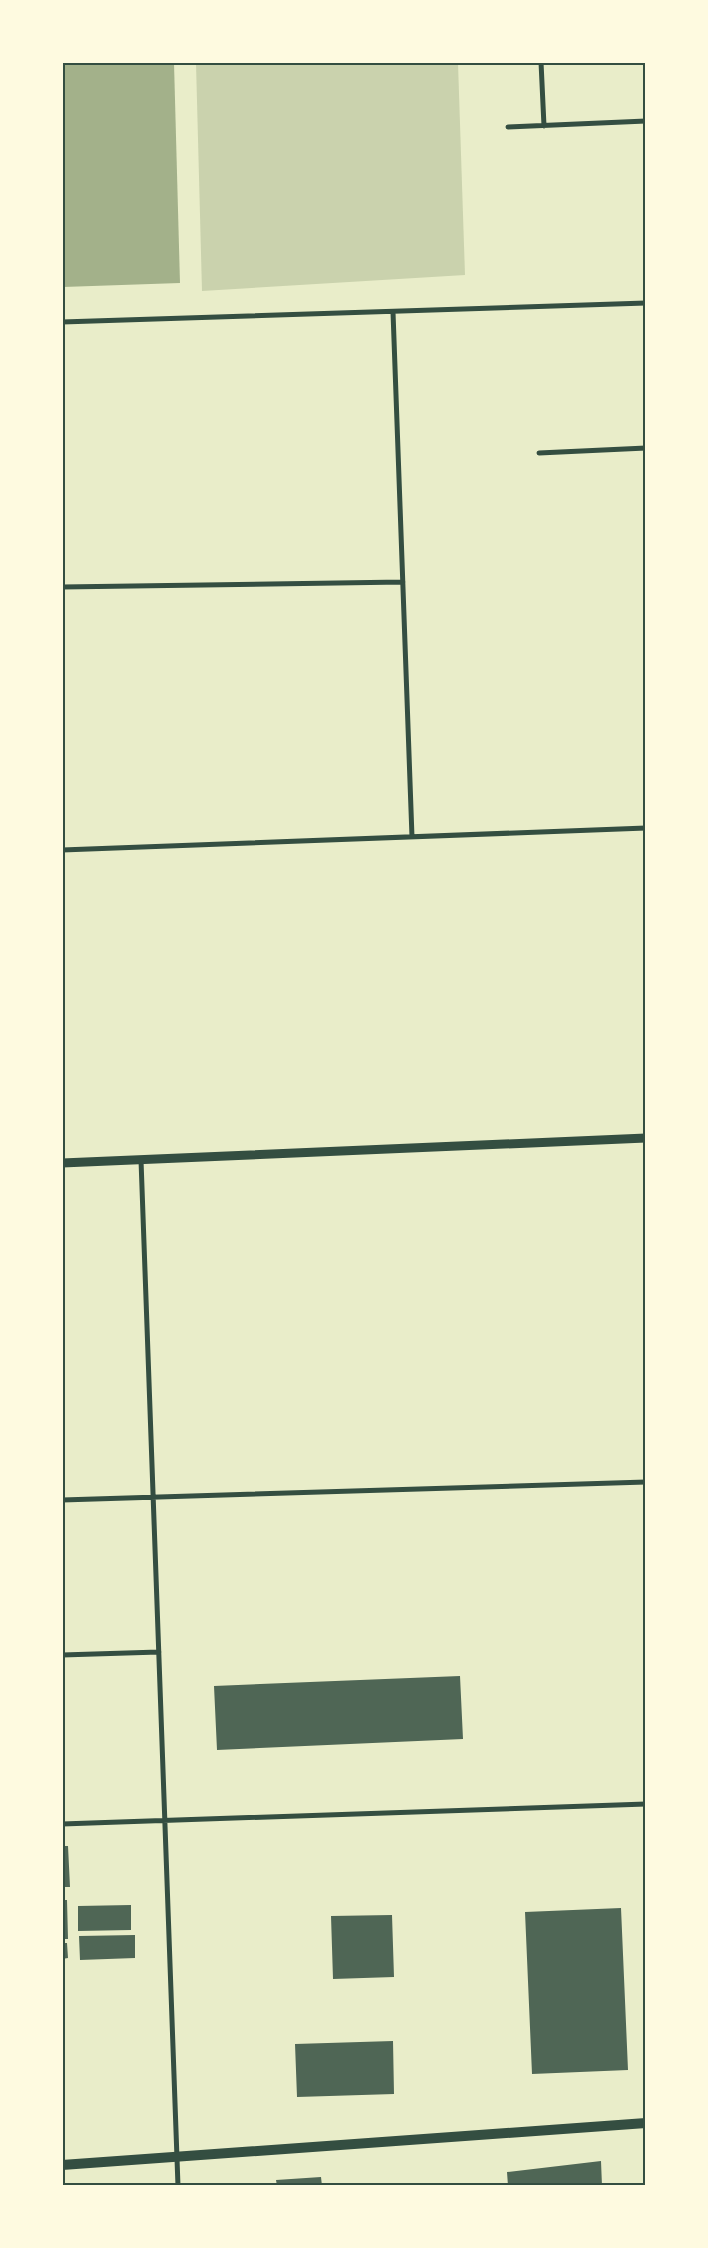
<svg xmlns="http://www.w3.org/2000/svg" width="708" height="2248" font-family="'Space Grotesk',sans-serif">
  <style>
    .green { fill: #cad2ad }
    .water { fill: #a3b18a }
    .building { fill: #4f6655 }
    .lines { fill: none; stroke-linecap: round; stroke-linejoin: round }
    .minor { stroke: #344e41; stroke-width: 5 }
    .tertiary { stroke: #344e41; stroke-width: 9 }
    .secondary { stroke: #344e41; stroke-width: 10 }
    .neatline { fill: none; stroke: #344e41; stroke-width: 2 }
  </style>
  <rect width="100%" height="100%" fill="#e9edc9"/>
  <path class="green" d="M196,63H458L465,275L202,291Z"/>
  <path class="water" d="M62,63H174L180,283L63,287Z"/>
  <path class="building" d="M460,1676L463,1739L217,1750L214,1686Z
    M62,1846H68L70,1887H62Z
    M62,1900H67L68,1939H62Z
    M131,1905V1930L78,1931V1906Z
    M621,1908L628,2070L532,2074L525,1912Z
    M392,1915L394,1977L333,1979L331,1916Z
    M135,1935V1958L80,1960L79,1936Z
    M62,1943H67L68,1958L62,1959Z
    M393,2041L394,2094L297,2097L295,2044Z
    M601,2161L602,2186H508L507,2172Z
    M321,2177L322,2186H277L276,2180Z"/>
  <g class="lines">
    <path class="minor" d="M541,62L544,126
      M508,127L646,121
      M393,312L412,837
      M62,322L646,303
      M539,453L646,448
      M62,587L403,582
      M62,850L646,828
      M141,1160L178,2186
      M62,1500L646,1482
      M62,1655L159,1652
      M62,1824L646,1804"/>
    <path class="tertiary" d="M62,1163L646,1138"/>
    <path class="secondary" d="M62,2165L646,2123"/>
  </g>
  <rect width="708" height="2248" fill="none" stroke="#fefae0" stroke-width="128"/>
  <rect x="64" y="64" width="580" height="2120" class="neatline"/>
</svg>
